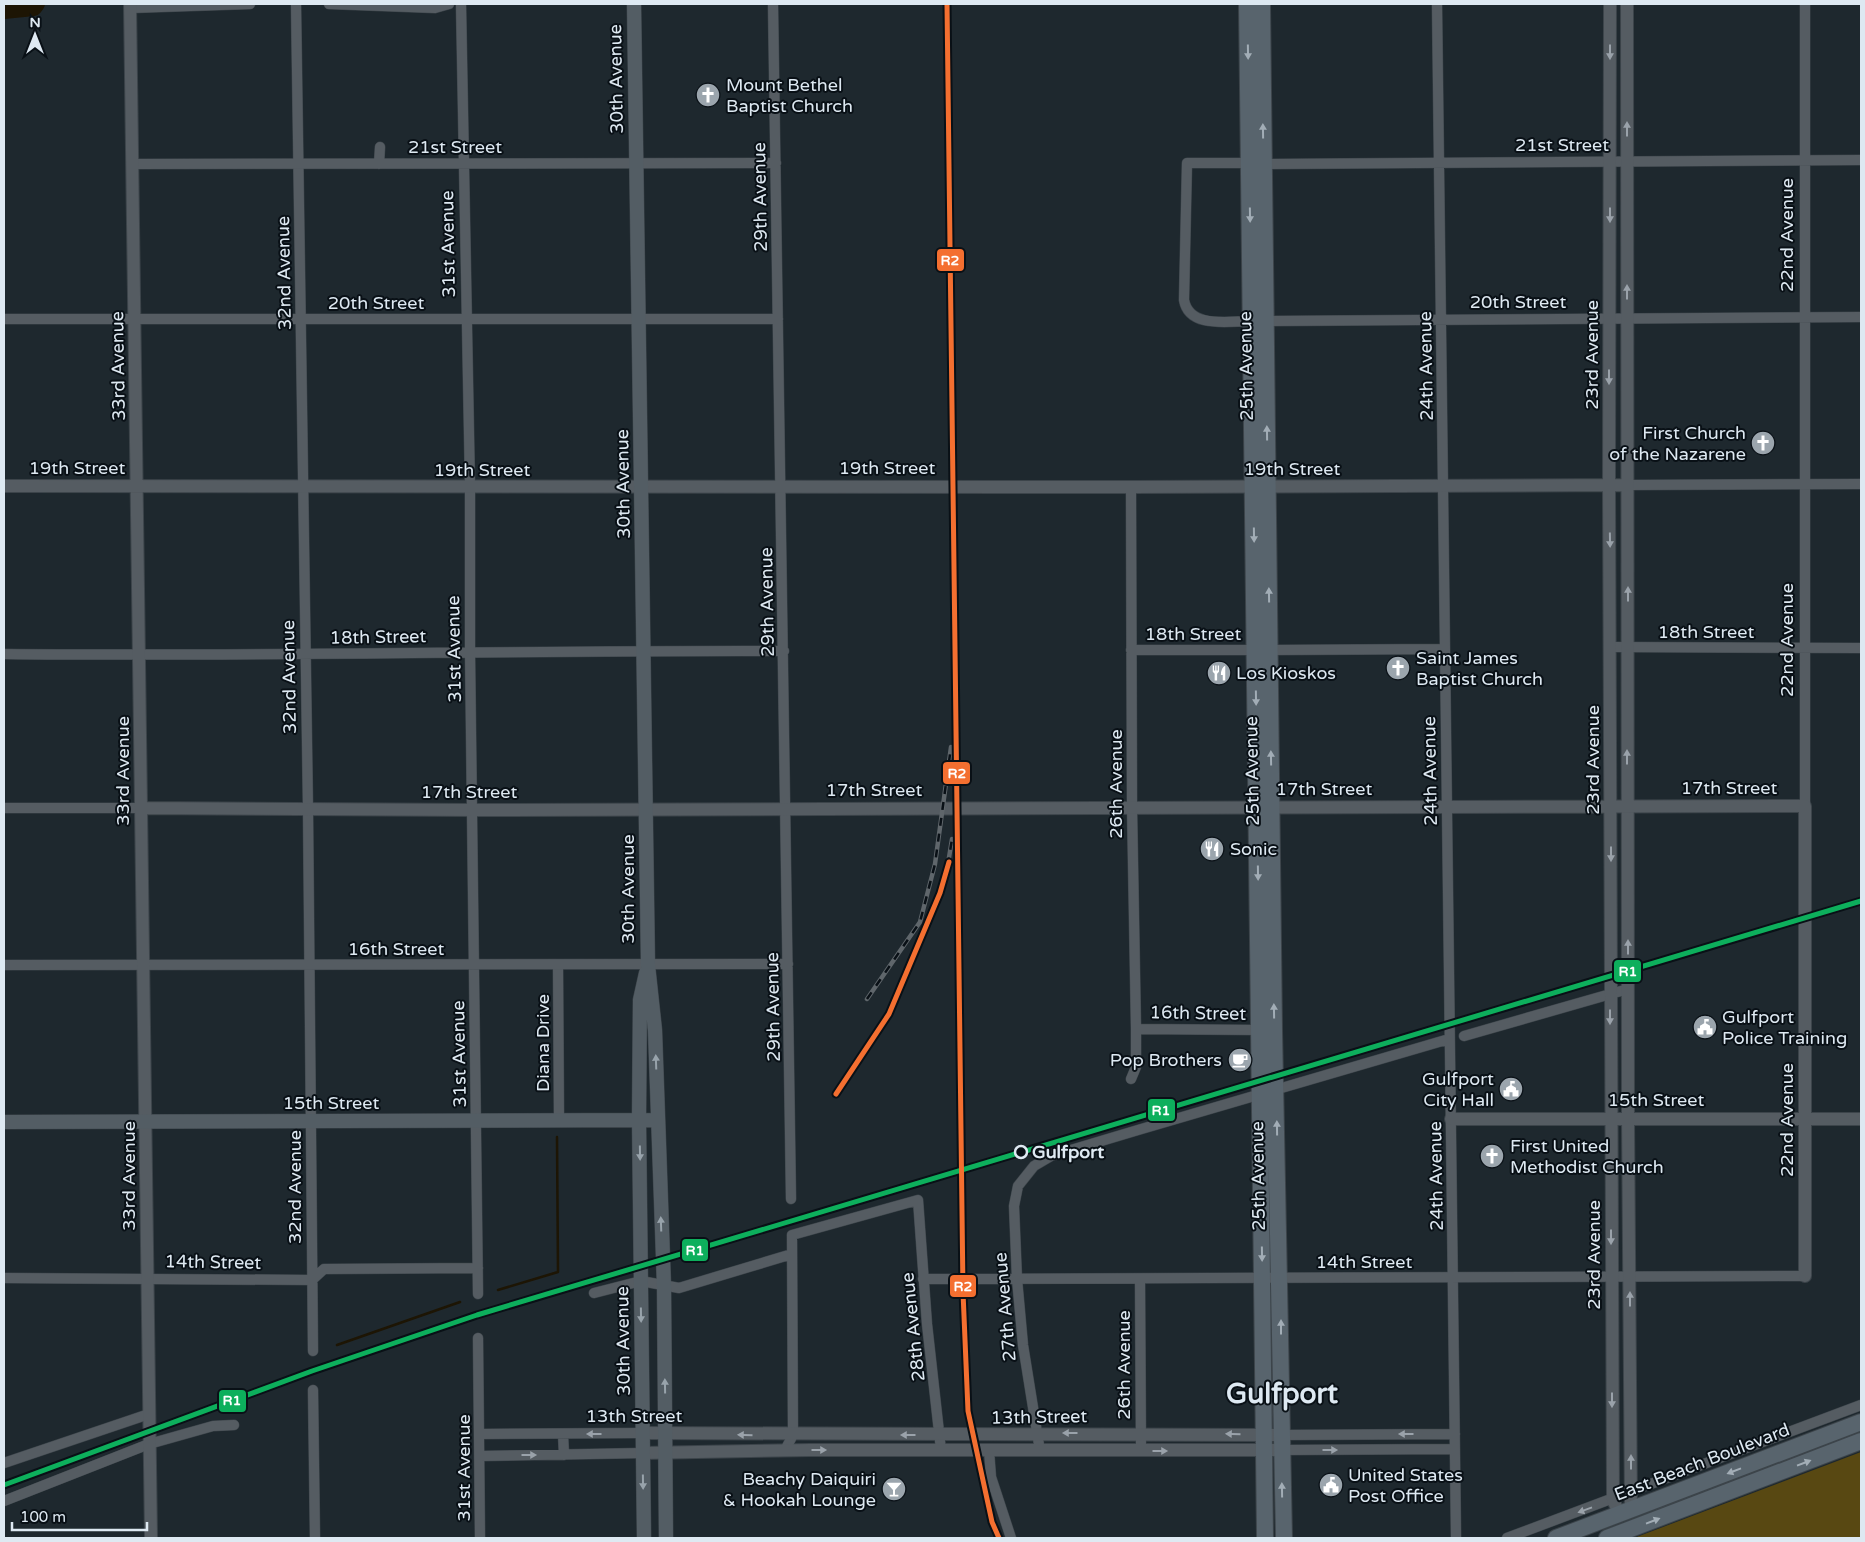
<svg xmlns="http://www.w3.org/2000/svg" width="1865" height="1542" font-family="'Varela Round',sans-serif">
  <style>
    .green { fill: #584812 }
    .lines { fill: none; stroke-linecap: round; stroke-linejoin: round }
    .stream { stroke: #1d1504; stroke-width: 2.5 }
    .river { stroke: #1d1504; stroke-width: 16 }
    .minor-casing { stroke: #3c444a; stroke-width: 11 }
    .tertiary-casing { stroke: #3c444a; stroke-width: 14 }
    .secondary-casing { stroke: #3c444a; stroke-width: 15 }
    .primary-casing { stroke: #3c444a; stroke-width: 18 }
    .minor { stroke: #555c62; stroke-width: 10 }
    .tertiary { stroke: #555c62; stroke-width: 12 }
    .secondary { stroke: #535d64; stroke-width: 14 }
    .primary { stroke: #58646d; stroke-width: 16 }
    .rail-casing { stroke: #5f666b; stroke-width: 4.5 }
    .rail { stroke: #091016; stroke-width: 2.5; stroke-dasharray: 8; stroke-linecap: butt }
    .rail-1-casing { stroke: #091016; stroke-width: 9 }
    .rail-2-casing { stroke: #091016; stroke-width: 9 }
    .rail-1 { stroke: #0daf5c; stroke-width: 5 }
    .rail-2 { stroke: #f46f30; stroke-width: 5 }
    .oneway { fill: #a2adb6 }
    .oneway2 { fill: #9aa2aa }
    .oneway3 { fill: #98a3ab }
    .stop-dot { fill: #091016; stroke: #dee9f2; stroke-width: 2.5 }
    .labels { text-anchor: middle; stroke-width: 4; stroke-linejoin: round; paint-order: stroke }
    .street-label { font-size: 18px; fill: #dee9f2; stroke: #091016 }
    .poi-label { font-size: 18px; fill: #dee9f2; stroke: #091016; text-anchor: start }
    .stop-label { font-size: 18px; font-weight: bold; fill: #dee9f2; stroke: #091016; text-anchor: start }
    .town-label { font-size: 28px; font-weight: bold; fill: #dee9f2; stroke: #091016 }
    .line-badge { stroke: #091016; stroke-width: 2 }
    .badge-label { font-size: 14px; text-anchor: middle; font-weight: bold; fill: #fff }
  </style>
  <rect width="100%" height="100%" fill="#1e282e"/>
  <path class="green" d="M1861,1452V1538H1634Z"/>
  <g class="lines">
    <path class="stream" d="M498,1290L558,1272L557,1137
      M337,1345L460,1302"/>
    <path class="river" d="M4,11L34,8L37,4"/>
    <g class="minor-casing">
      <path id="minor" d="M296,4L308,809L313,1351
        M329,4L435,8L449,4
        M461,4L470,487V652L478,1294
        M773,4L791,1199
        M1437,4L1456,1538
        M131,8L250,4
        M1250,163H1187L1184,300C1189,329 1229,321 1251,321
        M134,164L776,163
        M379,164L380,147
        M1264,164L1861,160
        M4,319H778
        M1266,321L1861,317
        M1628,485L1861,484
        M1131,487L1132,807L1136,1029V1067L1131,1079
        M1611,647L1861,648
        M1131,650H1255
        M1270,650L1445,649
        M4,654C264,657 524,650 784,651
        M1805,806V4
        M4,808H141
        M4,965L788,964
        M558,965L559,1121
        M1136,1029L1260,1030
        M1464,1036L1628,989
        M4,1278L312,1280L324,1269L478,1268
        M923,1279L1805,1276
        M1140,1279L1141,1451
        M594,1293L641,1281L679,1288L792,1254
        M478,1338L480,1538
        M313,1390L315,1538
        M480,1434L643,1433
        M563,1434L564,1455
        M1281,1435L1455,1434
        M785,1450L793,1435L792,1235L918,1200L927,1324L941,1450
        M989,1450L991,1477L1011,1538
        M1281,1450L1455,1449
        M1040,1451L1023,1345L1017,1279L1014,1206L1018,1186L1034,1166L1051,1156L1138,1130L1449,1039
        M480,1456L643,1453
        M4,1463L149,1414
        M4,1501L149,1444L213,1426L234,1425
        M1507,1538L1861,1405"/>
    </g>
    <g class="tertiary-casing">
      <path id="tertiary" d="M130,4L151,1538
        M1610,4L1609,485L1613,1500L1620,1515
        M1627,4L1628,1118L1631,1511
        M4,486L1131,487L1628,485
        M141,808L473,810L1805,806V1276
        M1451,1119H1861
        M643,1433L1281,1435
        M643,1453L810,1450H1281"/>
    </g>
    <g class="secondary-casing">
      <path id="secondary" d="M634,4L648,965L655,1030L664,1286L666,1538
        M4,1122L658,1120
        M644,1538L639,1120L640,1000L646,973"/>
    </g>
    <g class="primary-casing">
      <path id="primary" d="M1247,4L1265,1538
        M1262,4L1274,1030L1284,1538
        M1556,1538L1861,1422
        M1607,1538L1861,1441"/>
    </g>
    <use href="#minor" class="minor"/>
    <use href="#tertiary" class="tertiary"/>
    <use href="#secondary" class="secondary"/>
    <use href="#primary" class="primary"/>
    <g class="rail-casing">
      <path id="rail" d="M947,4L963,1292L968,1411L992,1522L999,1538
        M867,999L920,922L935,864L951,747
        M836,1094L880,1029L899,994L946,876L952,839"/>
    </g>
    <use href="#rail" class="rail"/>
    <g class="rail-1-casing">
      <path id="rail-1" d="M4,1485L312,1371L477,1315L1861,901"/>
    </g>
    <g class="rail-2-casing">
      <path id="rail-2" d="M947,4L963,1292L968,1411L992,1522L999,1538
        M836,1094L889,1014L940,893L949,862"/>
    </g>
    <use href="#rail-1" class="rail-1"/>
    <use href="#rail-2" class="rail-2"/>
  </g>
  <defs><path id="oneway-solid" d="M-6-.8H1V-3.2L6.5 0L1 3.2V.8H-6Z" transform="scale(1.25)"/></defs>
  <g class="oneway">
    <use href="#oneway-solid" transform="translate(1248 52) rotate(89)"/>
    <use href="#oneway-solid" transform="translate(1263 131) rotate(-91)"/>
    <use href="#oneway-solid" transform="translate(1250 215) rotate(89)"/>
    <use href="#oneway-solid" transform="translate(1267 433) rotate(-91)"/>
    <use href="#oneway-solid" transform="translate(1254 535) rotate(89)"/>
    <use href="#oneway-solid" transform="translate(1269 595) rotate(-91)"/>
    <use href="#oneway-solid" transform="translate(1256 698) rotate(89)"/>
    <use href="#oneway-solid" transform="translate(1271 758) rotate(-91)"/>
    <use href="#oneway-solid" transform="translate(1258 873) rotate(89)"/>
    <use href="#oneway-solid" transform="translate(1274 1011) rotate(-91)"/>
    <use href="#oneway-solid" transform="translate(1277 1128) rotate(-91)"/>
    <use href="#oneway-solid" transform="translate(1262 1254) rotate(89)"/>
    <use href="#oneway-solid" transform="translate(1281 1327) rotate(-90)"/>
    <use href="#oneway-solid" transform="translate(1804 1463) rotate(-21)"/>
    <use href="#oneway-solid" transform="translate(1734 1471) rotate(159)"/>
    <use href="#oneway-solid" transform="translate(1282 1490) rotate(-91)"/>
    <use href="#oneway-solid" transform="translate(1653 1521) rotate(-21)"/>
  </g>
  <g class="oneway2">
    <use href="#oneway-solid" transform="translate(1610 52) rotate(90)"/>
    <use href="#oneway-solid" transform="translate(1627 129) rotate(-90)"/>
    <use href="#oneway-solid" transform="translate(1610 215) rotate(90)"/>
    <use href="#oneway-solid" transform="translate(1627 292) rotate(-90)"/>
    <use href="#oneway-solid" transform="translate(1609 377) rotate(90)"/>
    <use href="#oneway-solid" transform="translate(1610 540) rotate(89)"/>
    <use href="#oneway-solid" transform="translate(1628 594) rotate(-90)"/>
    <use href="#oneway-solid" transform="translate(1627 757) rotate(-90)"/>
    <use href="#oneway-solid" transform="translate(1611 854) rotate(90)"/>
    <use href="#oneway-solid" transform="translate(1628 947) rotate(-90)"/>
    <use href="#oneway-solid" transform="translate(1610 1017) rotate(90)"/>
    <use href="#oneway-solid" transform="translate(1611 1237) rotate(90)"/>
    <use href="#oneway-solid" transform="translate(1630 1299) rotate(-90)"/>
    <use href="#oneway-solid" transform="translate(1612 1400) rotate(90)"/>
    <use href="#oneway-solid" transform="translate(1070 1433) rotate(180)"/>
    <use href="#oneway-solid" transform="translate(594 1434) rotate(180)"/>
    <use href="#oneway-solid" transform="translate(1233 1434) rotate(-178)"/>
    <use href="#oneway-solid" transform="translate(1406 1434) rotate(180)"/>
    <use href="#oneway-solid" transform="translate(745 1435) rotate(-179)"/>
    <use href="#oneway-solid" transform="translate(908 1435) rotate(-180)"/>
    <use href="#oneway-solid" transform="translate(819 1450)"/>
    <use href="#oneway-solid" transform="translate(1330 1450)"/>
    <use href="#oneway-solid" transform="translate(1160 1451)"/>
    <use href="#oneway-solid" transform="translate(529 1455)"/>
    <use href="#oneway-solid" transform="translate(1631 1462) rotate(-90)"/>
    <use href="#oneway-solid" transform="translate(1585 1510) rotate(160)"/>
  </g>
  <g class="oneway3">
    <use href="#oneway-solid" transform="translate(656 1062) rotate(-92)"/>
    <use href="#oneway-solid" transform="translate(640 1153) rotate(89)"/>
    <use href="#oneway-solid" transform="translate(661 1224) rotate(-92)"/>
    <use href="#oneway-solid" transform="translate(641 1315) rotate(89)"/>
    <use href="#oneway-solid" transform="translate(665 1386) rotate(-91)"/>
    <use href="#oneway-solid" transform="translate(643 1482) rotate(89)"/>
  </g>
  <defs>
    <g id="church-disc" transform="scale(1.25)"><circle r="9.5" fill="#9ba5ad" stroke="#091016"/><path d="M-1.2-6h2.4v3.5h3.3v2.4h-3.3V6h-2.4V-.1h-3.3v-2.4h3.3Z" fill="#fff"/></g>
    <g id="restaurant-disc" transform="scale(1.25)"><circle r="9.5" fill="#9ba5ad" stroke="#091016"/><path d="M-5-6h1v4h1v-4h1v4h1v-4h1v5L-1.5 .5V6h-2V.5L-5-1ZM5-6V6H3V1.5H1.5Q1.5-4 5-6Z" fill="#fff"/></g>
    <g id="civic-disc" transform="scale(1.25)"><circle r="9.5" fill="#9ba5ad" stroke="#091016"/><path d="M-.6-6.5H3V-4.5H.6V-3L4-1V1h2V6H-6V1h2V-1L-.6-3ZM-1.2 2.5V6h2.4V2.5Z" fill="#fff"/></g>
    <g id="cafe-disc" transform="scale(1.25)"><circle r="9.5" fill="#9ba5ad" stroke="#091016"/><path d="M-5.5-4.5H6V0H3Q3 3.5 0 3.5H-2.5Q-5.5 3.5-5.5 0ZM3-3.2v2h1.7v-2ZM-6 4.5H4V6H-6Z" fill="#fff"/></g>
    <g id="bar-disc" transform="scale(1.25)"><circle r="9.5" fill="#9ba5ad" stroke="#091016"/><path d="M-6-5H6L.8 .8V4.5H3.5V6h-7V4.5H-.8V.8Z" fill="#fff"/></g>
  </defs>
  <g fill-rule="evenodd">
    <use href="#church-disc" x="708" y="95"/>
    <use href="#church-disc" x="1763" y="443"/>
    <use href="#church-disc" x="1398" y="668"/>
    <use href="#restaurant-disc" x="1219" y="673"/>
    <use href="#restaurant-disc" x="1212" y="849"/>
    <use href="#civic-disc" x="1705" y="1027"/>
    <use href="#cafe-disc" x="1240" y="1060"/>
    <use href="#civic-disc" x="1511" y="1089"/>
    <use href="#church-disc" x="1492" y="1156"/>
    <use href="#civic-disc" x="1331" y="1485"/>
    <use href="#bar-disc" x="894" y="1489"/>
  </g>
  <circle class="stop-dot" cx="1021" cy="1152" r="6"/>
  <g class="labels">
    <g class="street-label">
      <text transform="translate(616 79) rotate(-91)" y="6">30th Avenue</text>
      <text x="1562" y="151">21st Street</text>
      <text x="455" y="153">21st Street</text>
      <text transform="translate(760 197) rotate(-91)" y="6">29th Avenue</text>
      <text transform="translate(1787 235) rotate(-90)" y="6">22nd Avenue</text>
      <text transform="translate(448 244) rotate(-91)" y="6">31st Avenue</text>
      <text transform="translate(284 273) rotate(-91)" y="6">32nd Avenue</text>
      <text x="1518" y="308">20th Street</text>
      <text x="376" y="309">20th Street</text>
      <text transform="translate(1592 355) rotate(-90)" y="6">23rd Avenue</text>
      <text transform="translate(118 366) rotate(-91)" y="6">33rd Avenue</text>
      <text transform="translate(1246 366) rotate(-91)" y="6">25th Avenue</text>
      <text transform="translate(1426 366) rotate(-91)" y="6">24th Avenue</text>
      <text x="77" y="474">19th Street</text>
      <text x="887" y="474">19th Street</text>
      <text x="1292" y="475">19th Street</text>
      <text x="482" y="476">19th Street</text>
      <text transform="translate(623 484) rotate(-91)" y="6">30th Avenue</text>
      <text transform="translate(767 602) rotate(-91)" y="6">29th Avenue</text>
      <text x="1706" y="638">18th Street</text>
      <text x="1193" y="640">18th Street</text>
      <text transform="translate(378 637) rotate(-1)" y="6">18th Street</text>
      <text transform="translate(1787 640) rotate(-90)" y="6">22nd Avenue</text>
      <text transform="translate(454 649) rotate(-91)" y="6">31st Avenue</text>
      <text transform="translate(289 677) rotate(-91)" y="6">32nd Avenue</text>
      <text transform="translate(1593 760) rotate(-90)" y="6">23rd Avenue</text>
      <text transform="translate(123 771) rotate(-90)" y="6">33rd Avenue</text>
      <text transform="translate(1252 771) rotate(-91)" y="6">25th Avenue</text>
      <text transform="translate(1430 771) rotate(-91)" y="6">24th Avenue</text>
      <text transform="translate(1116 784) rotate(-90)" y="6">26th Avenue</text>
      <text x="1729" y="794">17th Street</text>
      <text x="1324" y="795">17th Street</text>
      <text x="874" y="796">17th Street</text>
      <text x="469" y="798">17th Street</text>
      <text transform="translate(628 889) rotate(-90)" y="6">30th Avenue</text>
      <text x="396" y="955">16th Street</text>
      <text transform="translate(773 1007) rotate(-91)" y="6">29th Avenue</text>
      <text transform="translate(1198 1013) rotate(1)" y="6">16th Street</text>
      <text transform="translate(543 1043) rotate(-90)" y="6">Diana Drive</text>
      <text transform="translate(459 1054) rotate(-91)" y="6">31st Avenue</text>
      <text x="1656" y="1106">15th Street</text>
      <text x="331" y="1109">15th Street</text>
      <text transform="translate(1787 1120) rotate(-90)" y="6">22nd Avenue</text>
      <text transform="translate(129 1176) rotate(-90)" y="6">33rd Avenue</text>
      <text transform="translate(1258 1176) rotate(-91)" y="6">25th Avenue</text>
      <text transform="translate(1436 1176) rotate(-91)" y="6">24th Avenue</text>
      <text transform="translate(295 1187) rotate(-90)" y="6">32nd Avenue</text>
      <text transform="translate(1594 1255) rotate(-90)" y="6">23rd Avenue</text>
      <text transform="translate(213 1262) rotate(1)" y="6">14th Street</text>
      <text x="1364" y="1268">14th Street</text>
      <text transform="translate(1005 1307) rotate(-95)" y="6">27th Avenue</text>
      <text transform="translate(913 1327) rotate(-96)" y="6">28th Avenue</text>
      <text transform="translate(623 1341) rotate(-91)" y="6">30th Avenue</text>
      <text transform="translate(1124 1365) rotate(-90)" y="6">26th Avenue</text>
      <text x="634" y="1422">13th Street</text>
      <text transform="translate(1039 1417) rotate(-1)" y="6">13th Street</text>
      <text transform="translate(1702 1462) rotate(-21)" y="6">East Beach Boulevard</text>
      <text transform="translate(464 1468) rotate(-90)" y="6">31st Avenue</text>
    </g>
    <g class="poi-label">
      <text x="726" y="91">Mount Bethel<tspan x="726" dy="21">Baptist Church</tspan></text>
      <text x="1746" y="439" text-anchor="end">First Church<tspan x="1746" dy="21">of the Nazarene</tspan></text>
      <text x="1416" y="664">Saint James<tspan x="1416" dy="21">Baptist Church</tspan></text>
      <text x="1236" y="679">Los Kioskos</text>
      <text x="1230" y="855">Sonic</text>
      <text x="1722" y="1023">Gulfport<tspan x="1722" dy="21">Police Training</tspan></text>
      <text x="1222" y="1066" text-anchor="end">Pop Brothers</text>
      <text x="1494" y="1085" text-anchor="end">Gulfport<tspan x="1494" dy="21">City Hall</tspan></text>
      <text x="1510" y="1152">First United<tspan x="1510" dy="21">Methodist Church</tspan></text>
      <text x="1348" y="1481">United States<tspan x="1348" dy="21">Post Office</tspan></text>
      <text x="876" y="1485" text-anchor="end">Beachy Daiquiri<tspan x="876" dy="21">&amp; Hookah Lounge</tspan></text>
    </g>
    <g class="stop-label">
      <text x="1032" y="1158">Gulfport</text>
    </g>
    <g class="town-label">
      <text x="1282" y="1403">Gulfport</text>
    </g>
  </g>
  <g class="line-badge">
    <rect x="936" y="248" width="29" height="24" rx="5" fill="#f46f30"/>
    <rect x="942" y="761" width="29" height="24" rx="5" fill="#f46f30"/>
    <rect x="1613" y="959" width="29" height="24" rx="5" fill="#0daf5c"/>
    <rect x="1147" y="1098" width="29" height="24" rx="5" fill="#0daf5c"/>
    <rect x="681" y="1238" width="28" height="24" rx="5" fill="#0daf5c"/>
    <rect x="949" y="1274" width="28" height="24" rx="5" fill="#f46f30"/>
    <rect x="218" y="1389" width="29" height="24" rx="5" fill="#0daf5c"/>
  </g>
  <g class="badge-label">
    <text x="950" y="265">R2</text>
    <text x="957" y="778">R2</text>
    <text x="1628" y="976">R1</text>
    <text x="1161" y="1115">R1</text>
    <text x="695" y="1255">R1</text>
    <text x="963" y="1291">R2</text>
    <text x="232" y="1405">R1</text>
  </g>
  <rect width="1865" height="1542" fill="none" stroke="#dee9f2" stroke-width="10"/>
  <g transform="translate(35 35)" stroke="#091016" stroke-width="4" paint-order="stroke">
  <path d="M0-4L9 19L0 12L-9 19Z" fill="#dee9f2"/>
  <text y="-8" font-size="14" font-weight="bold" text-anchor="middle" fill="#dee9f2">N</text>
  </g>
  <path d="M12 1522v8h135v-8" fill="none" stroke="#dee9f2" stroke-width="2.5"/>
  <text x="20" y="1522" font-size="15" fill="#dee9f2" stroke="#091016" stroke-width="4" paint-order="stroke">100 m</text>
</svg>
